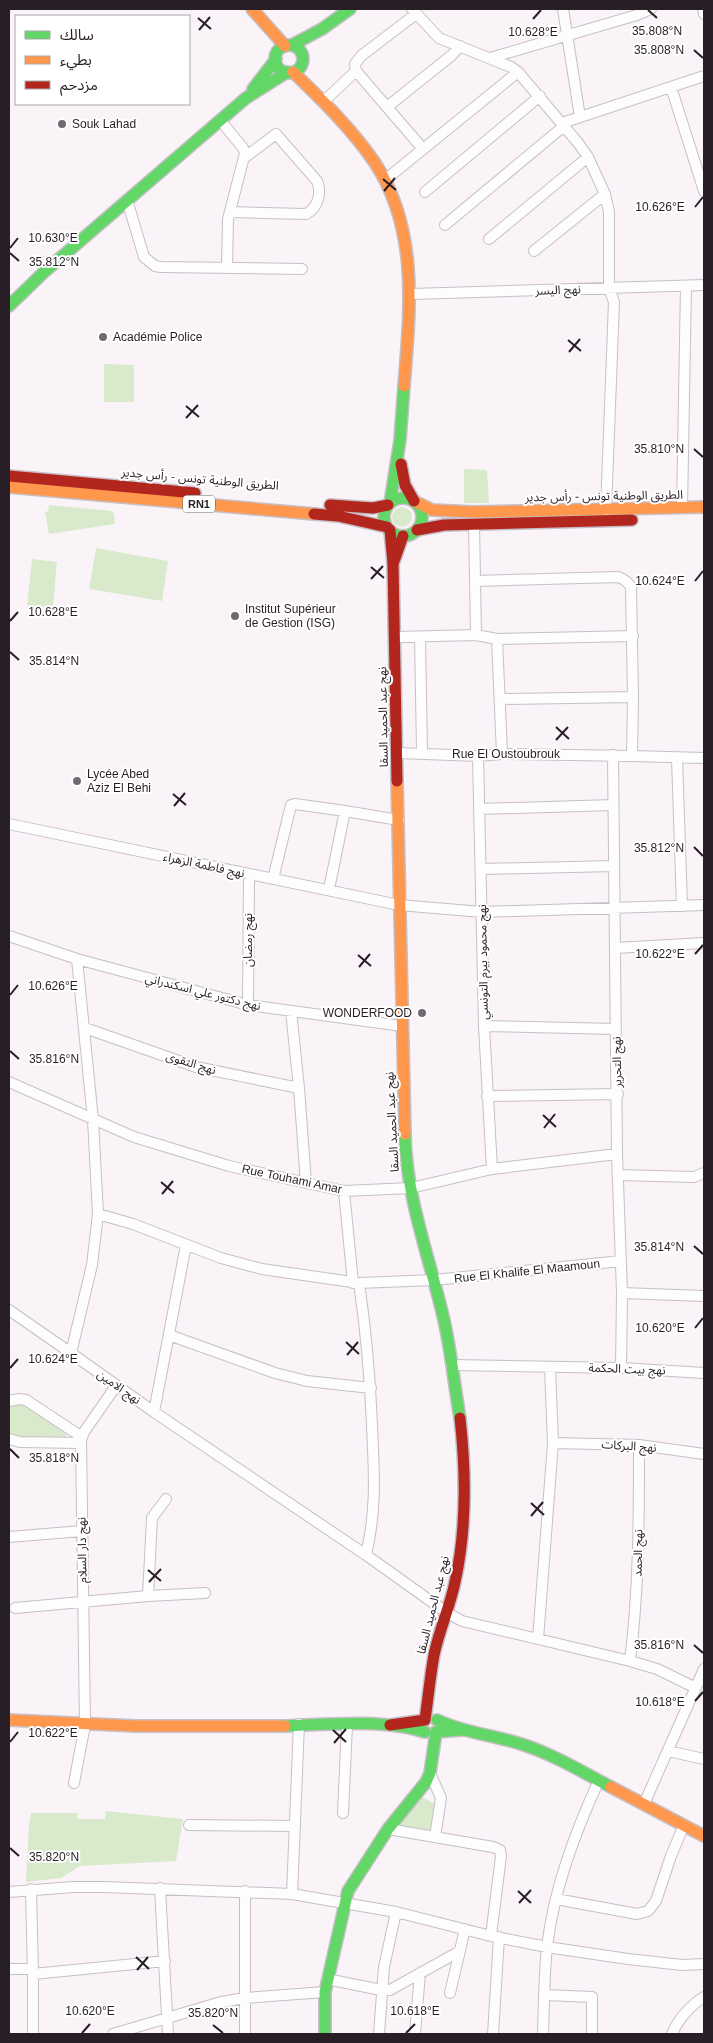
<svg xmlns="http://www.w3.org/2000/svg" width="713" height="2043" font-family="Arial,'Noto Sans Arabic',sans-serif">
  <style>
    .green { fill: #d9eacc }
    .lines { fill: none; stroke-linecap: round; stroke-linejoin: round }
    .street-casing { stroke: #c6bfc5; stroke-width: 12 }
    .fast-casing { stroke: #c6bfc5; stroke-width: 14 }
    .slow-casing { stroke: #c6bfc5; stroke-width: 14 }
    .jam-casing { stroke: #c6bfc5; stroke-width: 14 }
    .street { stroke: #fefdfe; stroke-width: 10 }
    .fast { stroke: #63d668; stroke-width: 11 }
    .slow { stroke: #ff974d; stroke-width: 11 }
    .jam { stroke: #b3261e; stroke-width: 11 }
    .ticks { fill: none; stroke: #281e26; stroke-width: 2 }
    .poi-dot { fill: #726970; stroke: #fff; stroke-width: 2 }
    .labels { text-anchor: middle; stroke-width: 4; stroke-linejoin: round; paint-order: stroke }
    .shield { fill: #fff; stroke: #686267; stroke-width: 1 }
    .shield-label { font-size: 11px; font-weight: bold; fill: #281e26 }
    .poi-label { font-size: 12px; fill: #281e26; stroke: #fff; text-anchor: start }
    .street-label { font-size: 12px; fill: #281e26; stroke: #fff }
    .ticks-label { font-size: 12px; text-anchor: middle; fill: #281e26; stroke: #fff; stroke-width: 4; stroke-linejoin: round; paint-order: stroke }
  </style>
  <rect width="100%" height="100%" fill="#faf4f9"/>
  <path class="green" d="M104,364L134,365V402H104Z
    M464,469L487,470L489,503H464Z
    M49,505L111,511L114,513L115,524L49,534L45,512L48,511Z
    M392 517a10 10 0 1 1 20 0a10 10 0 1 1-20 0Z
    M96,548L168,561L162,601L89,589Z
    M32,559L57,562L53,607L27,605Z
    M18,1403L29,1407L66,1433L67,1436L64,1437L18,1438L9,1434V1407Z
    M422,1797L435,1804L431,1831L401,1826L402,1823Z
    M106,1811L183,1819L176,1861L80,1866L61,1878L26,1882L29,1825L31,1813H77L78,1819H105Z"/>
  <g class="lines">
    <g class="street-casing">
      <path id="street" d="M412,9L439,38L511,67L518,72L579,144L588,157L605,194L609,212V288L614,302L606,510
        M563,9L580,117
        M703,9L704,14
        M490,58L637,15L651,9
        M356,71L355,64L361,56L416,14
        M671,87L704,191
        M323,102L356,71L423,149
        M387,107L452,55L460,46
        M220,120L243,148L245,153L228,219L227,268
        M562,123L704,76
        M385,180L518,72
        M425,192L540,96
        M127,200L144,257L155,266L161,267L302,269
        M230,212L306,214C318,208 322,193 317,181L276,134L244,158
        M445,225L564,126
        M489,239L588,157
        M534,251L605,194
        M411,294L704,285
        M682,508L686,286
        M474,524L476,635
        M396,637L476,635L497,639L633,636
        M420,637L422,752
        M497,639L502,754
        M500,699L633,697
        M398,753L478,756L502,754L632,756L633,697L631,587C627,581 624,579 618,577L475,581
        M613,755L617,1154L622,1293L621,1368
        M478,756L484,1026L492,1169
        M632,756L704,758
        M677,758L682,906
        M479,809L613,805
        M9,824L399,905L482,912L704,905
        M481,869L614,866
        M273,879L291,805L295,804L345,811
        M329,889L345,811L399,820
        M9,936L77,959L248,1005L402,1026
        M615,948L704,943
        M77,959L93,1120L98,1214L92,1265L71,1353L154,1412L366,1555L446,1612L462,1621L538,1639
        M248,1005L249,875
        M291,1011L299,1088L306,1183
        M484,1026L616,1029
        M85,1028L196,1067L299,1088
        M9,1082L134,1137L229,1166L344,1191L411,1188L492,1169L617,1154
        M487,1096L618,1094
        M618,1175L694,1177L704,1173
        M344,1191L353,1283
        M98,1214L133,1224L221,1258L262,1269L359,1283L434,1280L621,1261
        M359,1283C366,1330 370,1377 372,1425C374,1472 377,1508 366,1555
        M622,1293L704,1296
        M9,1310L71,1353
        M169,1335L275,1373L307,1381L371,1388
        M451,1365L621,1368L704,1373
        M550,1367L553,1443L538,1639L630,1661L657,1669L696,1688
        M9,1401L19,1399L26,1400L82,1437
        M154,1412L186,1245
        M9,1439L20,1442L81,1443
        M553,1443L639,1445L704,1454
        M9,1537L82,1531
        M148,1596L152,1518L166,1499
        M15,1608L148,1596L205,1593
        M630,1661C639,1589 639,1517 639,1445
        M668,1751L704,1759
        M430,1773L441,1798L435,1837
        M74,1783L85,1725L81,1440L84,1432L116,1386
        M644,1804L704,1669
        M343,1813L347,1725
        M189,1825L295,1826
        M388,1829L493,1847L500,1850L501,1856L491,1936
        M160,1888L168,2034
        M31,1889L33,1974V2034
        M245,1891V2034
        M9,1892L73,1887H104L292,1894L396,1912L491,1936L547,1947L628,1959L682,1965L704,1964
        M292,1894L299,1724
        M556,1899L637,1914L648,1911L656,1901L671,1856L684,1825
        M9,1969H33
        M33,1974L165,1961
        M327,1979L381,1990H390L460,1951
        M450,1993L465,1929
        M545,1995L592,1997V2034
        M113,2034L221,2002L245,1998L325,1992
        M379,2034L384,1967L396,1912
        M415,2034L420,1973
        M493,2034L499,1937
        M543,2034C544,2005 544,1975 547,1947C554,1888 575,1833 599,1780
        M672,2034C678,2019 691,2005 704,1997"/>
    </g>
    <g class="fast-casing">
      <path id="fast" d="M292,45L322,29L350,9
        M275 59a14 14 0 1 1 28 0a14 14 0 1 1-28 0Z
        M253,89L276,59
        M9,306L43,273L246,98L287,72
        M384 517a19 19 0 1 1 38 0a19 19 0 1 1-38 0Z
        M390,503L400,440L404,386
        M405,1134C406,1197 429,1256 443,1316C451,1349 454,1384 460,1418
        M437,1720C464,1733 493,1735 521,1744C553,1754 582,1772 611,1787
        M285,1726C327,1724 386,1719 425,1732
        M325,2034V1992L348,1891L388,1829L426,1782L430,1773L436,1732L462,1730"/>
    </g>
    <g class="slow-casing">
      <path id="slow" d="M252,9L285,46
        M293,72C322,100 352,129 375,163C419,230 410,310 404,386
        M9,487L314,514
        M416,502L432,510L474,512L704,507
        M397,781L405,1134
        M9,1720L136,1726H285
        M611,1787L704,1836"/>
    </g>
    <g class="jam-casing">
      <path id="jam" d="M401,464L405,485L414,501
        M9,476L195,493
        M330,505L373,508L388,505
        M314,514L338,516L387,527
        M390,530L393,564L403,536
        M417,530L444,525L632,520
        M393,564L397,781
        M390,1725L425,1720C428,1699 430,1677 434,1655C439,1630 450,1607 455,1582C467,1528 466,1472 460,1418"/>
    </g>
    <use href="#street" class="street"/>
    <use href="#fast" class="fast"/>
    <use href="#slow" class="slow"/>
    <use href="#jam" class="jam"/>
  </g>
  <path class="ticks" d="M648,10L657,18M198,18L211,29M533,19L541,10M199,30L210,17M694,50L703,58M383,179L396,190M384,191L395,178M695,207L703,197M10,248L18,238M10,253L19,261M568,340L581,351M569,352L580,339M186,406L199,417M186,418L198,405M694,449L703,457M371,567L384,578M371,579L383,566M695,581L703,571M10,621L18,612M10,652L19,660M556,727L569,739M556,740L568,727M173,794L186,805M174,806L185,793M694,847L703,856M695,954L703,945M358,955L371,966M359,967L370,954M10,995L18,985M10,1051L19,1059M543,1115L556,1127M544,1128L555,1114M161,1182L174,1193M162,1194L173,1181M694,1246L703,1254M695,1328L703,1318M346,1342L359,1354M347,1355L358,1342M10,1368L18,1359M10,1449L19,1458M531,1503L544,1515M531,1516L543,1502M148,1570L161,1581M149,1582L161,1569M694,1645L703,1653M695,1701L703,1692M333,1730L346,1742M10,1742L18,1732M334,1743L346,1729M10,1848L19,1856M518,1891L531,1903M519,1903L531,1890M136,1957L149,1969M137,1970L148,1957M213,2025L223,2033M82,2033L90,2024M406,2033L415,2024"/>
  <g class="poi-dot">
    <circle cx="62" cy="124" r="5"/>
    <circle cx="103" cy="337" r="5"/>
    <circle cx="235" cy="616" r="5"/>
    <circle cx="77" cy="781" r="5"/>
    <circle cx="422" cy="1013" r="5"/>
  </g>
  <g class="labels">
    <rect class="shield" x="183" y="495.5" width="32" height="17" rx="4"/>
    <g class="shield-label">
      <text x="199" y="508">RN1</text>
    </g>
    <g class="poi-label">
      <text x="72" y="128">Souk Lahad</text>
      <text x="113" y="341">Académie Police</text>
      <text x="245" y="613">Institut Supérieur<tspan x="245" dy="14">de Gestion (ISG)</tspan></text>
      <text x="87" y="778">Lycée Abed<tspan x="87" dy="14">Aziz El Behi</tspan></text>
      <text x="412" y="1017" text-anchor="end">WONDERFOOD</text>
    </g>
    <g class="street-label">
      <text transform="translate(558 290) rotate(-2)" y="4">نهج اليسر</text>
      <text transform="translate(200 479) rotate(5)" y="4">الطريق الوطنية تونس - رأس جدير</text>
      <text transform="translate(604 496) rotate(-1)" y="4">الطريق الوطنية تونس - رأس جدير</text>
      <text transform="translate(383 717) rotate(-91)" y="4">نهج عبد الحميد السقا</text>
      <text x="506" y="758">Rue El Oustoubrouk</text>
      <text transform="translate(204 865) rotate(12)" y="4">نهج فاطمة الزهراء</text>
      <text transform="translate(248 940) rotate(-90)" y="4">نهج رمضان</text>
      <text transform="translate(483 962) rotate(-91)" y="4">نهج محمود بيرم التونسي</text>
      <text transform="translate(203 992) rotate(14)" y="4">نهج دكتور علي اسكندراني</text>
      <text transform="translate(617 1062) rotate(-91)" y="4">نهج التحرير</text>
      <text transform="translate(191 1063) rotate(17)" y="4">نهج التقوى</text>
      <text transform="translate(392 1122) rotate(-93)" y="4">نهج عبد الحميد السقا</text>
      <text transform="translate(292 1179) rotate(12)" y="4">Rue Touhami Amar</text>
      <text transform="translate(527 1271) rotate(-6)" y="4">Rue El Khalife El Maamoun</text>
      <text transform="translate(627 1369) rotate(2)" y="4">نهج بيت الحكمة</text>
      <text transform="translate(119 1387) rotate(35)" y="4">نهج الامين</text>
      <text transform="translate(629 1446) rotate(4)" y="4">نهج البركات</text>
      <text transform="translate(82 1550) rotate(-91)" y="4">نهج دار السلام</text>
      <text transform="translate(638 1553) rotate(-89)" y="4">نهج الحمد</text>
      <text transform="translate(433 1605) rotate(-76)" y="4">نهج عبد الحميد السقا</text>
    </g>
  </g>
  <g class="ticks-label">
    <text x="657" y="35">35.808°N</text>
    <text x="533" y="36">10.628°E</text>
    <text x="659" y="54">35.808°N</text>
    <text x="660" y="211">10.626°E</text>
    <text x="53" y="242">10.630°E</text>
    <text x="54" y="266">35.812°N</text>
    <text x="659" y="453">35.810°N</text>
    <text x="660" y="585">10.624°E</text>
    <text x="53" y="616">10.628°E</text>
    <text x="54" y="665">35.814°N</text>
    <text x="659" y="852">35.812°N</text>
    <text x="660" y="958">10.622°E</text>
    <text x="53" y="990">10.626°E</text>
    <text x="54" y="1063">35.816°N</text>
    <text x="659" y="1251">35.814°N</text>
    <text x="660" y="1332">10.620°E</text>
    <text x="53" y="1363">10.624°E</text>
    <text x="54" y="1462">35.818°N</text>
    <text x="659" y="1649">35.816°N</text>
    <text x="660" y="1706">10.618°E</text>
    <text x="53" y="1737">10.622°E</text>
    <text x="54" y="1861">35.820°N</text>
    <text x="90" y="2015">10.620°E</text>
    <text x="415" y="2015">10.618°E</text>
    <text x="213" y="2017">35.820°N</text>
  </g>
  <rect width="713" height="2043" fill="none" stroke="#281e26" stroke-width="20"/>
  <rect x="15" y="15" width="175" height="90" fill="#ffffff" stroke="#a9a5a8"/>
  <rect x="25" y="31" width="25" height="8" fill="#63d668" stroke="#a9a5a8"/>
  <text x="60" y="40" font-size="15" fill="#281e26">سالك</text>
  <rect x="25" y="56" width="25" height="8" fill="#ff974d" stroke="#a9a5a8"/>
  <text x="60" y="65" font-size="15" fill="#281e26">بطيء</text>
  <rect x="25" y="81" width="25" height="8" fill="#b3261e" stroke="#a9a5a8"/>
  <text x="60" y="90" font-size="15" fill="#281e26">مزدحم</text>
</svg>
